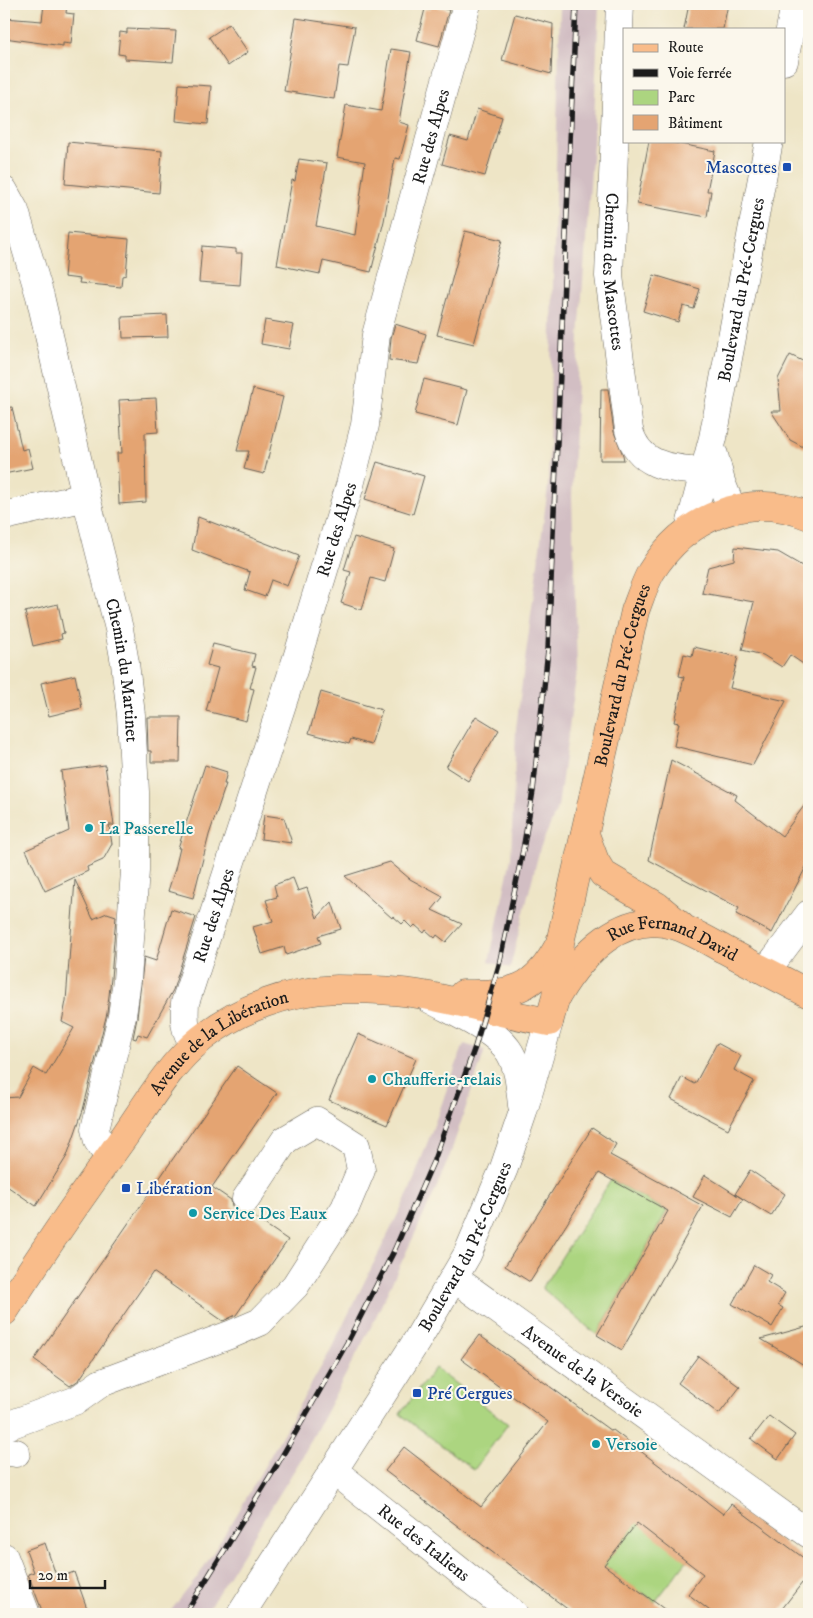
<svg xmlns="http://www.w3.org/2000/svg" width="813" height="1618" font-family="'IM FELL DW Pica',serif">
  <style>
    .industrial { fill: #d2bec3 }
    .green { fill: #acd580; stroke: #64784e }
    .building { fill: #e4a472 }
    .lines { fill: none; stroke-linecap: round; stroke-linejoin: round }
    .minor-casing { stroke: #666258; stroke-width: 29 }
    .major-casing { stroke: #666258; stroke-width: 29 }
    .minor { stroke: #fff; stroke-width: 28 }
    .major { stroke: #f9bc8a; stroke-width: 28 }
    .rail-casing { stroke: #1c1c1c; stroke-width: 5.5 }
    .rail { stroke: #fbf7ec; stroke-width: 4; stroke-dasharray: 11; stroke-linecap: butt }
    .transit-dot { fill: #1a4fb4; stroke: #fbf7ec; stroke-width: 2 }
    .culture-dot { fill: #0f9aa8; stroke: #fbf7ec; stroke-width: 2 }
    .labels { text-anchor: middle; stroke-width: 4; stroke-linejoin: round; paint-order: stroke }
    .street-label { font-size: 18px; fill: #1c1c1c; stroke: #fbf7ec }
    .transit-label { font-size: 18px; fill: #164399; stroke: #fbf7ec; text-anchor: start }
    .culture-label { font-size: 18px; fill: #0d838f; stroke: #fbf7ec; text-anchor: start }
  </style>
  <rect width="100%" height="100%" fill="#fbf7ec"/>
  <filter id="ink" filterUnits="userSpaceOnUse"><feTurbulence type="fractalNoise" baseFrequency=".02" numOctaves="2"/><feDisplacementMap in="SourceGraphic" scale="10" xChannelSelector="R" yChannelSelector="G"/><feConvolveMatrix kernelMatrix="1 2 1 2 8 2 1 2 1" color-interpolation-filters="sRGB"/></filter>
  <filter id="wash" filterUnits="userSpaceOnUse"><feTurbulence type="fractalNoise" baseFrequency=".0096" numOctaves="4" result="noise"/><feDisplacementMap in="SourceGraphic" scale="20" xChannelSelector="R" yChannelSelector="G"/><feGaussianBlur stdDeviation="1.12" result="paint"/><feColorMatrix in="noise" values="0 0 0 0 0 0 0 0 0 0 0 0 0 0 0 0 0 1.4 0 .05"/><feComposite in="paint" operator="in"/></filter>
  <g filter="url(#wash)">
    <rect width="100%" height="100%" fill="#eee5c6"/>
    <path class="industrial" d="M560,4H599L593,144L579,337L572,496L577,671L558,807L540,848L510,968L489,962L511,858L516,728L548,487Z
      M464,1044L485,1050L450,1155L436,1189L372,1325L300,1461L205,1614H168L197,1578L236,1516L329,1353L409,1192Z"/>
    <path class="green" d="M611,1180L667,1211L597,1335L542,1288Z
      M435,1368L508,1424L474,1470L400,1414Z
      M641,1517L692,1554L655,1602L642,1592L634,1602L610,1584L617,1574L604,1565Z"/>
    <g id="blocks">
      <path class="building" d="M44,4H67L66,13L74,14L71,44L63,43V46L4,38V18L42,21Z
        M689,4H728L723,29H684Z
        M431,5L449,10L439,46L417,40L425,9L430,10Z
        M515,14L553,24L551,74L502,60Z
        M296,18L355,27L348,67L339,66L334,99L284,91Z
        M229,24L248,52L228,66L209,37Z
        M127,29L176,31L173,62L125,59V55L118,54L120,32L127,33Z
        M391,49L411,52L399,122L409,125L400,159L395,158L384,221L371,272L323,261L320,274L277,265L292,180L295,181L299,159L327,163L316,226L355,235L365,162L337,157L346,105L381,111Z
        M179,84L211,86L208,124L176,121Z
        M477,109L502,117L485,176L442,164L450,136L468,141Z
        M649,141H666L715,151L707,191H711L707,217L637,204Z
        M68,142L162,151L159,193L65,184Z
        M465,231L502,240L474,344L437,335Z
        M68,233L129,239L126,275L122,276L121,287L79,283L80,279L64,277Z
        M202,246L236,249V253H242L240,285L199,282Z
        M654,275L700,289L694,309L683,306L678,322L643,311Z
        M167,315L168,337L123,338L122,317Z
        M265,320L294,325L289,349L261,344Z
        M395,324L426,334L418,364L389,360L391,338Z
        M790,355L809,364V450L790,440L771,411H781L778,379Z
        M424,379L467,390L458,425L415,414Z
        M253,389L283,397L264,474L244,469L249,451H237Z
        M601,389H608L614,432L623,455L624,460H600Z
        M156,398L158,432L145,433L146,502L119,504L117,453H122L119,400Z
        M12,407L22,450L28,448L33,468L4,474V408Z
        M377,462L424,476L413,514L365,499Z
        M198,517L299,556L287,586L271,580L265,597L245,590L250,572L192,550Z
        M354,537L394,549L385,582L371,578L362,610L341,603L351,572L344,570Z
        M735,547L778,552L809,570V668L790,655L782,667L763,655L742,650L754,602L702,593L708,567L734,560Z
        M58,604L64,633L61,634L62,639L33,646L25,612Z
        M213,644L255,654L252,666L256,667L250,688L254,689L246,721L206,711L218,668L207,665Z
        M694,647L738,657L730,688L786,701L753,765L674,746L679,723L674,722L684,677L679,676L684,654L692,656Z
        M75,675L82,708L49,716L41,683Z
        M321,692L382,710L371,745L351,739L349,744L309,733Z
        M476,716L499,730L468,781L446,767Z
        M147,717H181L180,762H151V751H148Z
        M671,760L737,795L735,800L782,836L809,799V861L772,933L736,914L739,908L649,860Z
        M105,765L114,825H109L112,844L103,860L87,867L88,871L45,891L26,850L69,831L61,771Z
        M205,765L227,772L224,784H226L209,835L193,898L168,891L175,869L180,848H178Z
        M264,815L284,818L292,843L261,839Z
        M390,862L410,879L443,897L432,910L462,924L446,942L437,935L435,938L426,930L424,933L415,925L412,928L405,921L402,924L393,916L392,918L345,876Z
        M293,878L298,891L307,888L317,918L332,902L341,929L318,936L321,943L286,955L284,947L262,954L253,927L273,921L266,900L277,897L274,885Z
        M75,880L93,919L107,913L116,916L111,978L107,1013L83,1110L67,1156L36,1206L4,1184V1098L18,1097L34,1068L46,1075L74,1028L62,1022L66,1001Z
        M171,909L196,917L173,990L147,1037L138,1034L136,1039L133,1038L137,1018L144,957L156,961Z
        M358,1034L416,1059L387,1125L329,1100Z
        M717,1043L741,1056L734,1070L754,1081L728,1129L671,1099L682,1077L695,1084Z
        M237,1066L277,1093L212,1187L231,1200L232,1206L237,1212L245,1214H250L288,1240L236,1315L223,1321L153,1272L79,1380L70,1386L34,1360Z
        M592,1128L616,1144L610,1155L703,1206L622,1350L597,1335L668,1211L599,1173L530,1282L505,1266Z
        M750,1170L785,1194L771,1216L735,1194Z
        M705,1175L743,1199L732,1217L693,1197Z
        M754,1265L771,1275L767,1282L785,1293L778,1305L783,1308L772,1327L732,1304Z
        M809,1326V1368L761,1339Z
        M479,1335L611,1431L613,1430L723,1514L731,1504L809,1562V1574L778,1614H714L688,1594L703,1574L637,1523L604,1565L671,1614H574L385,1471L404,1447L481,1507L548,1422L461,1359Z
        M698,1356L740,1387L719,1414L678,1383Z
        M769,1416L795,1435L778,1459L751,1439Z
        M45,1543L57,1578L74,1572L89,1614H41V1608L28,1574L34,1572L26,1550Z"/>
    </g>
  </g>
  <g filter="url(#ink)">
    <use href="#blocks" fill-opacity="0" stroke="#666258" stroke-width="1"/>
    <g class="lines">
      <g class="minor-casing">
        <g id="minor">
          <path id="s1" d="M620,4L609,276L629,430C640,473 682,468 718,473"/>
          <path d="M784,61L795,4"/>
          <path id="s2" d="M4,191L15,211L40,296L86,497L119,629L125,663L131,715L135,792V871L127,980L122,1016L95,1129L98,1141L109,1157"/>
          <path d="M714,455L721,482L732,509"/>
          <path d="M4,516L86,497"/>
          <path id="s3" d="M689,530L713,438L769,141"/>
          <path d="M766,971L809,914"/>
          <path d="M430,999C453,1012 497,1030 510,1053C519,1068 520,1088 522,1105"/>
          <path id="s4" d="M194,1045C184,1029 184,1021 185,1003L297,658L350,485L365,425L376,335L467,4"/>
          <path id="s5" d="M454,1278L809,1534"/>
          <path d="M4,1427L77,1400L101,1383L232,1334L260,1322L295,1286L345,1208L361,1170L356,1146L317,1121L285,1140L246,1199"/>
          <path d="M4,1451L16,1453"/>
          <path id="s6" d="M334,1471L514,1614"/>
          <path d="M4,1557L26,1614"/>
          <path id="s7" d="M241,1614L416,1342L467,1255L504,1168L523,1112L549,1022"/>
        </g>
      </g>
      <g class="major-casing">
        <g id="major">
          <path d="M585,834L595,861L603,874L657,906L681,926"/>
          <path d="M463,994C512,994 534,992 559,945"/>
          <path id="s8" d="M558,994C582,954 621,911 673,925C691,930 708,941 725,950C753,965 781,979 809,994"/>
          <path id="s9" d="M4,1312C43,1251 84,1192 126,1134C148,1102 170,1064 201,1039C239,1008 288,991 337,989C364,989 397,990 424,995C466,1003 507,1014 549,1022L556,997L560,943L635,611C640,598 644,585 651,572C685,517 748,490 809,516"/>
        </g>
      </g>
      <use href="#minor" class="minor"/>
      <use href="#major" class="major"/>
      <g class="rail-casing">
        <path id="rail" d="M185,1614L277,1465L348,1341L394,1251L434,1160L475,1047L499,965L523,850L533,791L548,650L576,4"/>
      </g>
      <use href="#rail" class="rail"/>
    </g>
  </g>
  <g class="transit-dot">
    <rect x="782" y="162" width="10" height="10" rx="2.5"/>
    <rect x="121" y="1183" width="10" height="10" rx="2.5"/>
    <rect x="412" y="1388" width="10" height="10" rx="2.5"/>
  </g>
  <g class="culture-dot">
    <circle cx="89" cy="828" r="5"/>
    <circle cx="372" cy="1079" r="5"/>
    <circle cx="193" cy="1213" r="5"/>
    <circle cx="596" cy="1444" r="5"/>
  </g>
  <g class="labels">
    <g class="street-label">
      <text dy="6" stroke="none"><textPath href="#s4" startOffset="946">Rue des Alpes</textPath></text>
      <text dy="6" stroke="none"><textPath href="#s1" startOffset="268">Chemin des Mascottes</textPath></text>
      <text dy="6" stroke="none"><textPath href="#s3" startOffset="246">Boulevard du Pré-Cergues</textPath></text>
      <text dy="6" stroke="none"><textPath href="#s4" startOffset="541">Rue des Alpes</textPath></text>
      <text dy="6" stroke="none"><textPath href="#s2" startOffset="495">Chemin du Martinet</textPath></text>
      <text dy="6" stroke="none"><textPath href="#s9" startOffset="1055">Boulevard du Pré-Cergues</textPath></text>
      <text dy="6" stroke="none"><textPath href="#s4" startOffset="136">Rue des Alpes</textPath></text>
      <text dy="6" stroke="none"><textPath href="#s8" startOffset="146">Rue Fernand David</textPath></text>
      <text dy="6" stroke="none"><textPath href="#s9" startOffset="350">Avenue de la Libération</textPath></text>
      <text dy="6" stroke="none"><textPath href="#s7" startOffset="431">Boulevard du Pré-Cergues</textPath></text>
      <text dy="6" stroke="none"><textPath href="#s5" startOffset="159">Avenue de la Versoie</textPath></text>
      <text dy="6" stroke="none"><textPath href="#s6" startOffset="115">Rue des Italiens</textPath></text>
    </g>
    <g class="transit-label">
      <text x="777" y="173" text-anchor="end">Mascottes</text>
      <text x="136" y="1194">Libération</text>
      <text x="427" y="1399">Pré Cergues</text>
    </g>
    <g class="culture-label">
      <text x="99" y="834">La Passerelle</text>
      <text x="382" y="1085">Chaufferie-relais</text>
      <text x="203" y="1219">Service Des Eaux</text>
      <text x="606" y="1450">Versoie</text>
    </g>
  </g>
  <rect width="813" height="1618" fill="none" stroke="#fbf7ec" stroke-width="20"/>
  <rect x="623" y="28" width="162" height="115" fill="#fbf7ec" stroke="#a29f99"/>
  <rect x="633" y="44" width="25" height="8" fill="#f9bc8a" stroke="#a29f99"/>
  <text x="668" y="52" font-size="15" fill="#1c1c1c">Route</text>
  <rect x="633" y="69" width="25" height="8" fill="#1c1c1c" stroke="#a29f99"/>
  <text x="668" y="78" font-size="15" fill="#1c1c1c">Voie ferrée</text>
  <rect x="633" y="90" width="25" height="15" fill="#acd580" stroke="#a29f99"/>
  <text x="668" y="102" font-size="15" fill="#1c1c1c">Parc</text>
  <rect x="633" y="115" width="25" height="15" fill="#e4a472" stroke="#a29f99"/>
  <text x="668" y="128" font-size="15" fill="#1c1c1c">Bâtiment</text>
  <path d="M30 1580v8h75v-8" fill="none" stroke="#1c1c1c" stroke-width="2.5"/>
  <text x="38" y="1580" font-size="15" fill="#1c1c1c" stroke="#fbf7ec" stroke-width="4" paint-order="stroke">20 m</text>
</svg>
